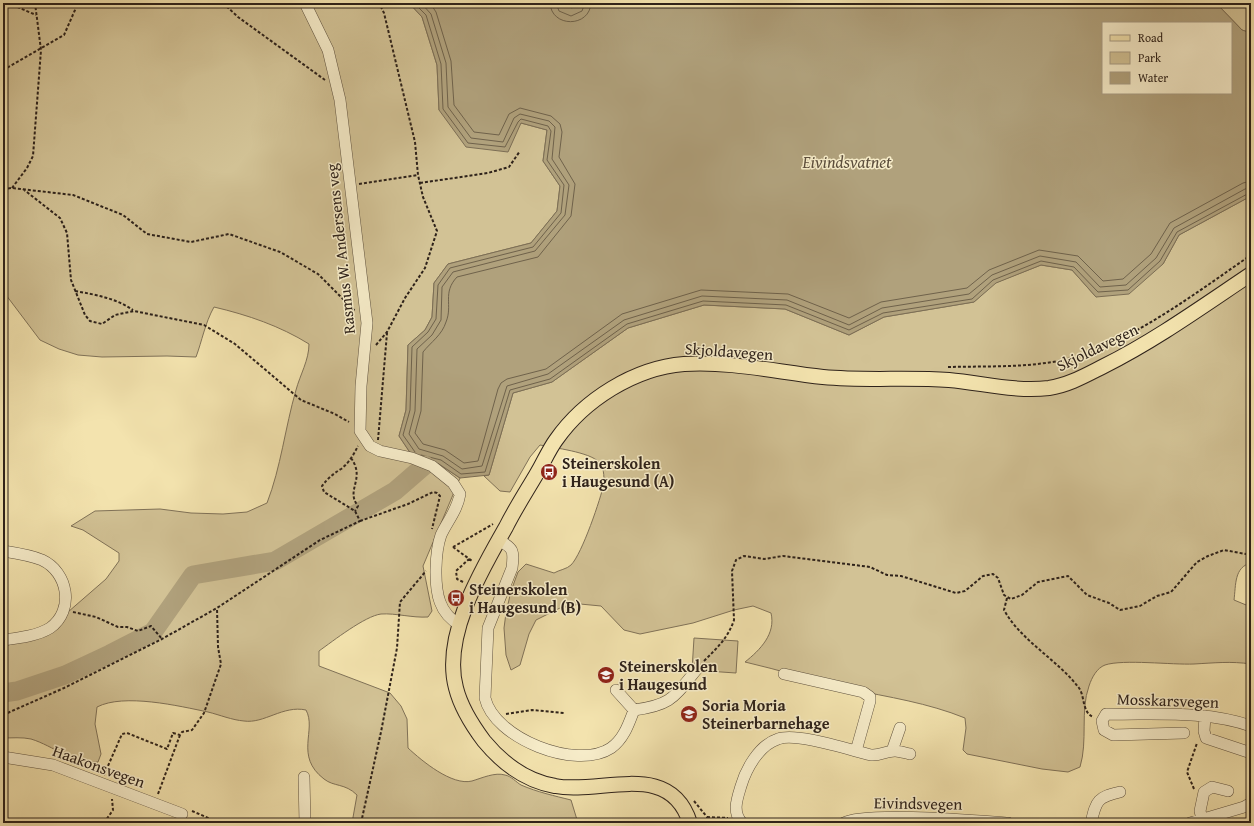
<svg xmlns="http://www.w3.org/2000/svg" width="1254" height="826" font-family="'Gentium Book Plus',serif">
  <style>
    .green { fill: #d2c295; stroke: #807258 }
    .water { fill: #b0a17c; stroke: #7c6e55; fill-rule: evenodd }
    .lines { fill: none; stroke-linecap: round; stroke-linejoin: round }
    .shore { stroke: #6f624b; stroke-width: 1 }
    .river { stroke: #b0a17c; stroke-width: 19 }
    .minor-casing { stroke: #5f523f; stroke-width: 12 }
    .major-casing { stroke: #2e221a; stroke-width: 16 }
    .path { stroke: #2e221a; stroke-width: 2; stroke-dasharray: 3 2; stroke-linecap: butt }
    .minor { stroke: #f7edca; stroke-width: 11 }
    .major { stroke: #f3e3ae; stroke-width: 14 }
    .labels { text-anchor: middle; stroke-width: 3; stroke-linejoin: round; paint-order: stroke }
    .street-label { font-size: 16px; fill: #2e221a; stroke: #f7edca }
    .poi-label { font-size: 16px; font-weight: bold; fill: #2e221a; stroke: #f7edca; text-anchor: start }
    .water-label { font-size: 17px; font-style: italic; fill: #5c4e3c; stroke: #f7edca }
  </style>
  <rect width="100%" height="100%" fill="#f3e3ae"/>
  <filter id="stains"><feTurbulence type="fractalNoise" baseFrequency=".005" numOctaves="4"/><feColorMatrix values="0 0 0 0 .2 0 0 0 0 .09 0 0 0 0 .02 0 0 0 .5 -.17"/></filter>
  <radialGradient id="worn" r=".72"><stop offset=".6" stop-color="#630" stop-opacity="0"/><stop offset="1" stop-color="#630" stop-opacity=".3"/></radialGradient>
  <path class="green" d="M3,3H409L422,17L437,65L439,110L521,123L547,130L543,161L560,186L557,211L531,243L448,264L434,283L432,317L425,330L408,345L406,410L399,436L413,457L439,464L460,478L423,566L432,611L428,617C412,618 396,613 381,614C365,616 333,641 319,651V666L390,693L401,706L407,719L408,748C422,761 452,786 472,781C482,778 495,772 505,775C511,776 516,782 521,785C537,792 555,796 571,800L578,823H352L357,795C345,783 334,787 324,779C294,756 317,730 306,710C283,705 264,724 244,721C232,720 220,715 208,712C179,706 124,693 97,707L95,724L101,754L98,762C72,764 54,746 31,739C22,737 12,738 3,738V646L33,639L68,612L106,579L119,561V553L83,530L71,526L95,511L160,509L191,513L223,514L247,512L267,503C281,467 285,428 296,390C300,375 309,360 309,344C280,326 248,315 214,307C205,323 202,341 196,357L167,356L102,357L78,355L59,349L40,340L3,291Z
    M1216,3H1251V33L1242,30Z
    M1251,196V563C1234,567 1236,585 1234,600L1251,607V664C1231,661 1213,663 1194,664C1172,665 1123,659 1105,665C1097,668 1092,677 1089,686C1080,711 1088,741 1080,767L1068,772L1042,769L967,754L963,750L966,728L965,718C928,703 889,697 849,689C814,681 780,670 745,662C760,650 776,634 771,613L753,606L734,610L693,623L640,634L624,630L601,606L580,604L560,608L536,620L529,634L520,665L511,670L506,655L504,628L506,613L511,591L518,572L526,564L554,573C559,570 567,569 571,565C582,554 601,498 604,483C604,476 604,467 599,462C589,452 555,448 540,445L530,457L510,492L500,491L484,476L489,475L513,393L552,382L628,328L704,305L785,309L849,335L884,317L974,302L995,283L1041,265L1072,270L1096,297L1163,264L1179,235Z
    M694,638L738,641L736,673L692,670Z"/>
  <path class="water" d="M409,3H561L572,8L578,3H1216L1242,30L1251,33V196L1179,235L1163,264L1129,294L1096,297L1072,270L1041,265L996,283L974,302L884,317L849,335L785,309L704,305L628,328L552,382L513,393L489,475L460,478L439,464L413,457L399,436L406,410L408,345L425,330L432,317L434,283L448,264L531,243L557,211L560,186L543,161L547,130L521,123L508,152L466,147L439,110L437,65L422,17ZM1103,23H1231V93H1103Z"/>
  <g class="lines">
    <path class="shore" d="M414,3L426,15L441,64L443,109L468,143L505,147L518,122L521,119L548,126L551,131L547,160L564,185L561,213L533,247L450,268L438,285L436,319L428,332L412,347L410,410L403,435L415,452
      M421,3L431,14L446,63L448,107L471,138L503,142L514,118L520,114L549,121L555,127L552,159L569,185L565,215L535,251L453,272L442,287L441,320L432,335L417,349L415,411L409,434L419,449L443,456L462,469L482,466L507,386L548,374L624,320L702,296L787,300L849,325L882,308L969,294L992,275L1040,256L1076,262L1100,287L1126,285L1156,258L1174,228L1245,189L1251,187
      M430,3L436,12L451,61L454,105L474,132L499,135L509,114L520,108L551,116L560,124L562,132L559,157L575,184L571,216L538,257L457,277C442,293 453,305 446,322C442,335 431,342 423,352L421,411L415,433L423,444L445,450L464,463L478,461L498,389L501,383L507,379L546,369L622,314L701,290L788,294L849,318L881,302L967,288L989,270L1039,250L1078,256L1103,281L1123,279L1151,254L1170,223L1243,183L1251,181
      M550,3C551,28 590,28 591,3
      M556,3L559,11L571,16L582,11L585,3
      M421,455L441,460L461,474L485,472L510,390L550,379L627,324L703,301L786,305L849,330L883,313L972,299L993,280L1041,261L1074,267L1098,292L1128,290L1160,261L1177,232L1251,192"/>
    <path class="river" d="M3,693L17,691L65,675L110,654L153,632L193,575L275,561L395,491L425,465"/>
    <g class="minor-casing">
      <path id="minor" d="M305,3L328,50L340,100L367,323L361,386L360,431L370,446L380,451L412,458L432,466L453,483L460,494C457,511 448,520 441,535C435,552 434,586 440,602C444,613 451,620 460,625
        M498,540C514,548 514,551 512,568L488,628L485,698C494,738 576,771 611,748C624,739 629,723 634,710
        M3,551C16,553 30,555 42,560C68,572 75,610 50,628C37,636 18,638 3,640
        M784,674L863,692L870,697V701L856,751
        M616,690L634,710
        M634,710C672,705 674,697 697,669
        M1205,716L1204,731L1206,738L1251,753
        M1184,733L1113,735L1104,730L1102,721L1106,714C1154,715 1205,710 1251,726
        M892,751L900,728
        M3,757L53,765L182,814
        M304,777L305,823
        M1202,819L1200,811L1204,792L1212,787L1228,791
        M742,823C732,812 737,799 741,786C746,769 759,745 778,739C796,732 850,750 871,755C880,756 886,751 895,751C899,751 905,753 910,754
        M844,823C864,811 979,821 1008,823
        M1091,823C1096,800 1098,797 1120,792
        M1190,823L1244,807L1251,803"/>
    </g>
    <g class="major-casing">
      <path id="major" d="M690,823C670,759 601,795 555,786C526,781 503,764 484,741C472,725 461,708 456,688C442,636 481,571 506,527C515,509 526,492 536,475C543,464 548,451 556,440C584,400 634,368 684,364C730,361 777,372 823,377C865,381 907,377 949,380C983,383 1015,392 1049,388C1069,385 1086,375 1104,366C1156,340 1203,306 1251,274"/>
    </g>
    <path class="path" d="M8,3L36,15
      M223,3L238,17L325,80
      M3,70L64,35L75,10L77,3
      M420,183L488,173L509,167L520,151
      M359,184L418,175
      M12,188L27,168L33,156L41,50L35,3
      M3,189L12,188L73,195L123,215L147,234L191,242L229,234L280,252L318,274L355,311
      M23,189L60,218L67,233L71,280L85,315L90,321L102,324L115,315L134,311L204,325L235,344L301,400L335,414L349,422
      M75,291C97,295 115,298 133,310
      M376,345L387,332L405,298L425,268L437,231L423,197L418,175L415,142L384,13L379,3
      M948,367C986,366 1025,368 1063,360C1127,346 1197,292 1251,255
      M378,440L387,333
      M351,458C366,479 345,490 358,506L355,511
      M360,521L408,504L433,492L437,493L440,496L432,529
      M453,547L493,524
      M453,547L472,561
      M463,582L457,579L456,571L469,559
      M1007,598L1004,610C1022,642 1057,659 1079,688C1085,696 1082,714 1094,717
      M73,612L96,617L118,627H127L138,631L151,626L162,639
      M704,661C717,648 728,638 734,620L732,571L736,560L744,556L764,559L783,556L870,567L887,575L901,576L956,593L965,591L983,576L993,574L998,578L1004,595L1011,599L1022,595L1038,582L1068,576L1087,595L1109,603L1120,610L1140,606L1157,596L1171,592L1197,562L1208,556L1224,550L1251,555
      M506,714L532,710L564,713
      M3,715L64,688L162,639L217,608L320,540L360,521L355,511L324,492L322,486C328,478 333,474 341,469C349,463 354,454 358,446
      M104,775L122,734L127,733L167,749L173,733L180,735L182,732L192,730L204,713L221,664L218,647L217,608
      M1194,789L1187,772L1197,743
      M158,794L180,735
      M694,801L707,817V823
      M192,811L220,823
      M707,817L728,818
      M50,823L82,821L94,823
      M104,823L113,810L112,799
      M361,823L381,732L397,648L400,602L426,571"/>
    <use href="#minor" class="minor"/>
    <use href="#major" class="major"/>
  </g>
  <defs>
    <g id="bus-disc" transform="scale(0.9)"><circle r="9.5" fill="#8f2418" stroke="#f7edca"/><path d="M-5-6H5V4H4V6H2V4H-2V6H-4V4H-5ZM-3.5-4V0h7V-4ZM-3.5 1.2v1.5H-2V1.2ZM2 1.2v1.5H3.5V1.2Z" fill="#fff"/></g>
    <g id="school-disc" transform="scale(0.9)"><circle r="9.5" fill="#8f2418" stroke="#f7edca"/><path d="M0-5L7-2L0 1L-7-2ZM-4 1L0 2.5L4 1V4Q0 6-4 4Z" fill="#fff"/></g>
  </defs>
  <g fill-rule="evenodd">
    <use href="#bus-disc" x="549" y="472"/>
    <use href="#bus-disc" x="456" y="598"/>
    <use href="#school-disc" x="606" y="675"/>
    <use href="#school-disc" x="689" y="714"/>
  </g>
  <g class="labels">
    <g class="street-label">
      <text transform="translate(340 249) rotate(-96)" y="6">Rasmus W. Andersens veg</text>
      <text transform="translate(1097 347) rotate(-26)" y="6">Skjoldavegen</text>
      <text transform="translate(729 351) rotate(4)" y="6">Skjoldavegen</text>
      <text transform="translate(1168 700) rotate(2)" y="6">Mosskarsvegen</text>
      <text transform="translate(99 766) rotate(20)" y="6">Haakonsvegen</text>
      <text transform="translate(918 803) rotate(1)" y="6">Eivindsvegen</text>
    </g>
    <g class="poi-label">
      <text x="562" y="469">Steinerskolen<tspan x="562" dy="18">i Haugesund (A)</tspan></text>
      <text x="469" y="595">Steinerskolen<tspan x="469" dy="18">i Haugesund (B)</tspan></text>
      <text x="619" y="672">Steinerskolen<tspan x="619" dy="18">i Haugesund</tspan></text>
      <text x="702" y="711">Soria Moria<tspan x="702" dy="18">Steinerbarnehage</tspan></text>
    </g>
    <g class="water-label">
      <text x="847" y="168">Eivindsvatnet</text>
    </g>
  </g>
  <rect width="1254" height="826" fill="none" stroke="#f3e3ae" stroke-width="16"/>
  <rect x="4" y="4" width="1246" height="818" fill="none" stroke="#2e221a" stroke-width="2"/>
  <rect x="8" y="8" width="1238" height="810" fill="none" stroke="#2e221a"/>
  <rect x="1102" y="22" width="130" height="72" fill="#f7edca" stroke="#a79c84"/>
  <rect x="1110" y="35" width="20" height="6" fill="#f3e3ae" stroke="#a79c84"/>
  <text x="1138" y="42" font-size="12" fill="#2e221a">Road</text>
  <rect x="1110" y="52" width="20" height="12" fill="#d2c295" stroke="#a79c84"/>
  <text x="1138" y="62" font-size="12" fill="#2e221a">Park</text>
  <rect x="1110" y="72" width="20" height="12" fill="#b0a17c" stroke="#a79c84"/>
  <text x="1138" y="82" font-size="12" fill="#2e221a">Water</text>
  <rect width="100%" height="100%" filter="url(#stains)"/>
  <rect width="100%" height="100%" fill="url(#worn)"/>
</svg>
